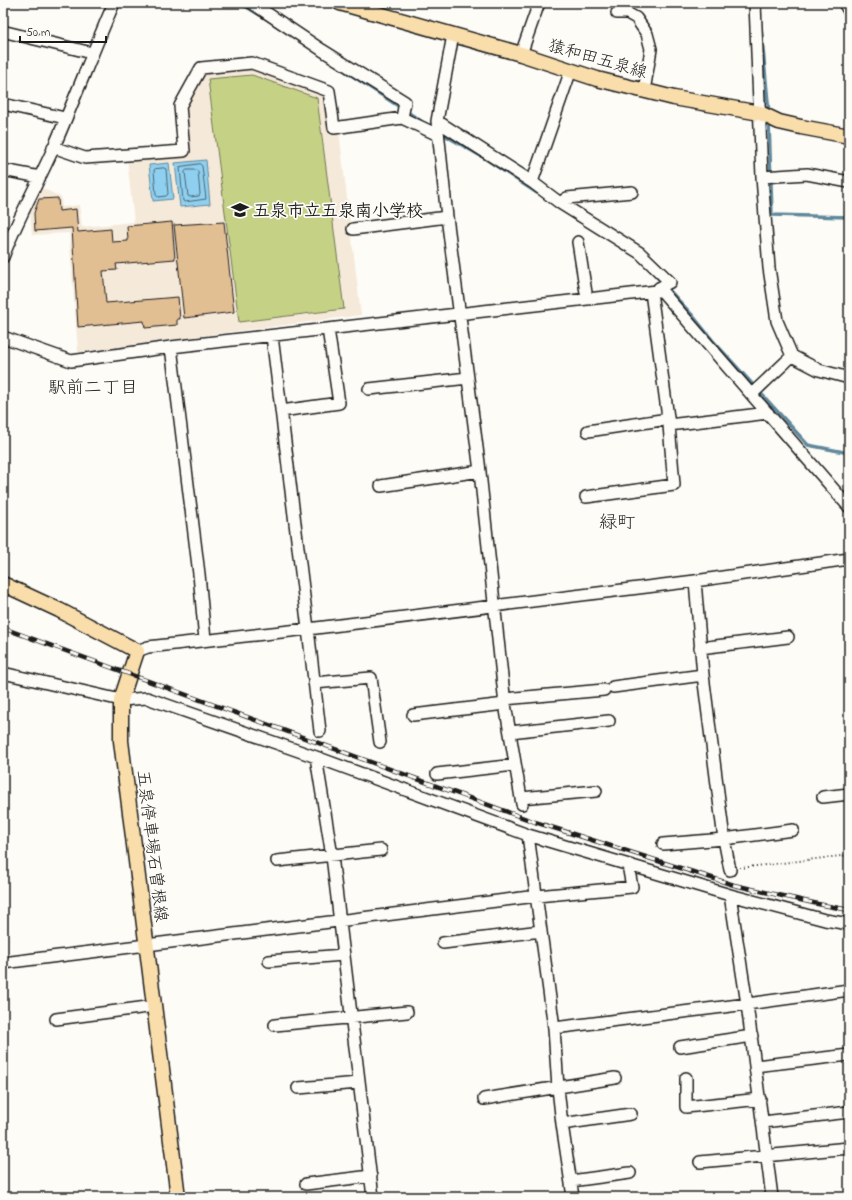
<svg xmlns="http://www.w3.org/2000/svg" width="852" height="1200" font-family="'Indie Flower','Klee One',sans-serif">
  <style>
    .built { fill: #f5e9d9 }
    .green { fill: #c5d286; stroke: #707751 }
    .water { fill: #8fd0f0; stroke: #61889b }
    .lines { fill: none; stroke-linecap: round; stroke-linejoin: round }
    .shore { stroke: #4a6471; stroke-width: 1 }
    .stream { stroke: #61889b; stroke-width: 3.5 }
    .building { fill: #e2be93; stroke: #1c1c1c }
    .minor-casing { stroke: #1c1c1c; stroke-width: 14 }
    .major-casing { stroke: #1c1c1c; stroke-width: 17 }
    .path { stroke: #1c1c1c; stroke-width: 2; stroke-dasharray: 1 3; stroke-linecap: butt }
    .minor { stroke: #fdfcf7; stroke-width: 11 }
    .major { stroke: #f9deab; stroke-width: 14 }
    .rail-casing { stroke: #1c1c1c; stroke-width: 4.5 }
    .rail { stroke: #fdfcf7; stroke-width: 3; stroke-dasharray: 9; stroke-linecap: butt }
    .labels { text-anchor: middle; stroke-width: 3.5; stroke-linejoin: round; paint-order: stroke }
    .street-label { font-size: 17px; fill: #1c1c1c; stroke: #fdfcf7 }
    .poi-label { font-size: 17px; font-weight: bold; fill: #1c1c1c; stroke: #fdfcf7; text-anchor: start }
    .neighbourhood-label { font-size: 18px; fill: #1c1c1c; stroke: #fdfcf7 }
  </style>
  <rect width="100%" height="100%" fill="#fdfcf7"/>
  <filter id="ink" filterUnits="userSpaceOnUse"><feTurbulence type="fractalNoise" baseFrequency=".025" numOctaves="2"/><feDisplacementMap in="SourceGraphic" scale="8" xChannelSelector="R" yChannelSelector="G"/><feConvolveMatrix kernelMatrix="1 2 1 2 8 2 1 2 1" color-interpolation-filters="sRGB"/></filter>
  <g filter="url(#ink)">
    <path class="built" d="M251,69L319,92L326,102L339,131L361,315L78,352L69,233L32,235L30,213L42,188L61,197L62,207L79,205L82,227L134,222L127,159L190,154L185,106L204,73Z"/>
    <path class="green" d="M252,75L317,98L344,309L239,322L208,79Z"/>
    <path class="water" d="M206,160L210,204L180,207L175,163Z
      M169,163L173,199L153,201L149,165Z"/>
    <g class="lines">
      <path class="shore" d="M200,164L202,166L206,199L185,202L183,201L180,167Z
        M164,168L166,169L168,194L166,196L158,197L156,195L154,170L155,169Z
        M187,170H196L198,171L200,194L199,196L190,197L188,196L185,172Z"/>
      <path class="stream" d="M240,3L260,15
        M761,28L769,113
        M342,69L421,121
        M769,121L772,215L849,217
        M441,133L486,159L537,193
        M656,276L693,316L714,342L808,445L849,453"/>
    </g>
    <path class="building" d="M58,198L59,211L76,209L78,232L111,229L112,242L128,241L127,226L172,222L175,259L116,264L117,270L103,271L106,303L178,297L180,319H177V325L145,328L144,321L78,327L72,228L35,231L34,213L39,199Z
      M224,222L234,312L184,318L174,225Z"/>
    <g class="lines">
      <g class="minor-casing">
        <path id="minor" d="M252,3L322,50L405,102L402,118
          M755,3L762,177L769,268L777,321L792,356L819,370L849,378
          M844,3L849,11
          M617,13H627L636,18L647,34L651,49L644,91
          M6,32L92,53
          M453,35L437,121L447,217L479,463L505,704L522,804
          M521,54L539,3
          M3,104L65,118
          M437,121L532,182L560,203L640,253L670,282L659,288
          M53,147L85,158L184,151L180,106L201,68L252,63L329,91L334,128L402,118L438,135
          M3,170L40,177
          M762,177L807,174L849,182
          M532,182L571,70
          M560,203L567,198L632,192
          M353,229L447,217
          M578,242L587,299
          M3,257C17,220 37,185 53,149C74,101 93,51 114,3
          M651,292L669,425L768,413
          M272,336L308,629L320,731
          M3,337L71,361L171,347L657,291L659,288L849,507
          M171,347L199,574L205,640
          M369,389L468,378
          M752,394L792,356
          M281,411L339,403L328,329
          M588,431L668,419
          M381,486L480,471
          M586,497L674,485L669,425
          M695,581L703,675L724,839L730,870
          M700,648L788,637
          M137,651L148,647L308,629L695,581L849,559
          M3,673L121,700L147,698L316,757L528,835L730,895L825,920L849,924
          M314,683L371,678L380,742
          M613,687L703,675
          M504,699L604,690
          M413,715L505,704
          M510,732L609,721
          M316,757L332,856L373,1197
          M437,774L515,765
          M823,797L849,794
          M521,798L596,791
          M528,835L554,1028L558,1088L562,1124L573,1197
          M663,844L724,839L793,830
          M277,861L381,850
          M730,895L747,1004L772,1197
          M443,943L541,931
          M269,961L343,955
          M3,963L537,896L632,887L628,865
          M56,1019L155,1006
          M275,1025L407,1012
          M554,1028L747,1004L849,990
          M680,1047L752,1036
          M755,1066L849,1055
          M686,1078V1107L760,1099
          M298,1088L359,1083
          M484,1099L615,1078
          M763,1122L849,1112
          M562,1124L631,1114
          M700,1162L849,1148
          M571,1181L630,1173
          M306,1184L371,1176"/>
      </g>
      <g class="major-casing">
        <path id="major" d="M340,3L521,54L597,79L674,98L760,113L779,122L801,127L849,136
          M3,584L59,610L137,651L121,700V741L178,1197"/>
      </g>
      <path class="path" d="M740,868L849,855"/>
      <use href="#minor" class="minor"/>
      <use href="#major" class="major"/>
      <g class="rail-casing">
        <path id="rail" d="M3,628L535,822L734,885L818,904L849,910"/>
      </g>
      <use href="#rail" class="rail"/>
    </g>
  </g>
  <defs>
    <g id="school-bare" transform="scale(1.38)"><path d="M0-5L7-2L0 1L-7-2ZM-4 1L0 2.5L4 1V4Q0 6-4 4Z" fill="#1c1c1c" stroke="#fdfcf7" stroke-width="2.5" paint-order="stroke"/></g>
  </defs>
  <g fill-rule="evenodd">
    <use href="#school-bare" x="240" y="210"/>
  </g>
  <g class="labels">
    <g class="street-label">
      <text transform="translate(598 58) rotate(16)" y="6">猿和田五泉線</text>
      <text transform="translate(153 846) rotate(83)" y="6">五泉停車場石曽根線</text>
    </g>
    <g class="poi-label">
      <text x="253" y="216">五泉市立五泉南小学校</text>
    </g>
    <g class="neighbourhood-label">
      <text x="93" y="393">駅前二丁目</text>
      <text x="617" y="528">緑町</text>
    </g>
  </g>
  <rect width="852" height="1200" fill="none" stroke="#fdfcf7" stroke-width="16"/>
  <rect x="8" y="8" width="836" height="1184" fill="none" stroke="#1c1c1c" stroke-width="1.5" filter="url(#ink)"/>
  <path d="M20 36v6h86v-6" fill="none" stroke="#1c1c1c" stroke-width="2"/>
  <text x="26" y="36" font-size="12" fill="#1c1c1c" stroke="#fdfcf7" stroke-width="3" paint-order="stroke">50 m</text>
</svg>
